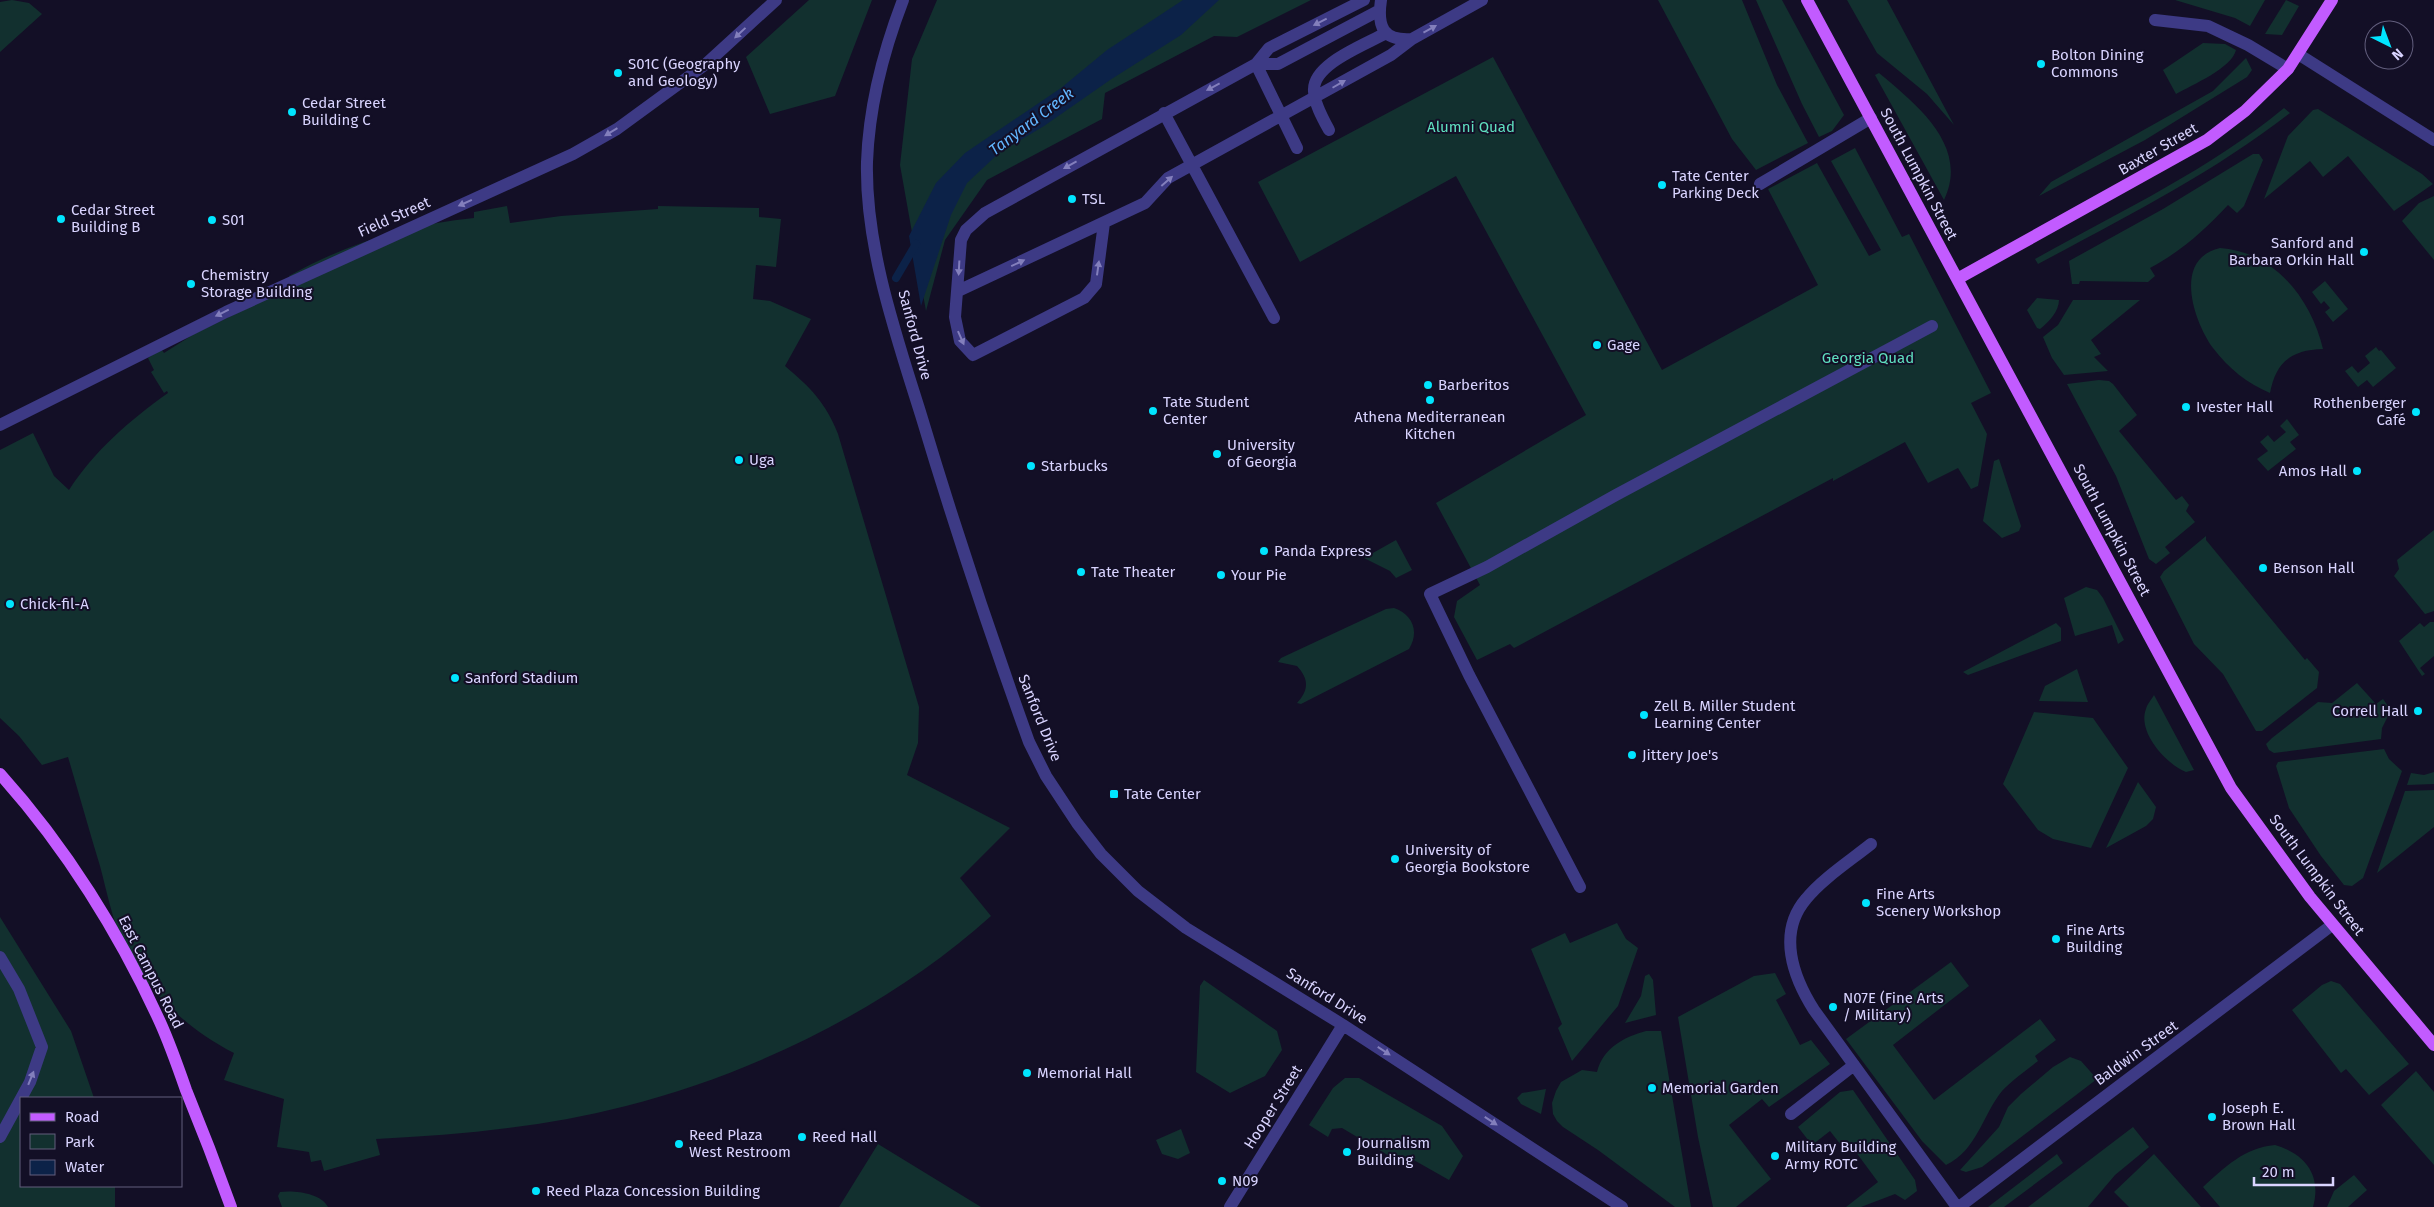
<svg xmlns="http://www.w3.org/2000/svg" width="2434" height="1207" font-family="'Fira Sans',sans-serif">
  <style>
    .green { fill: #12302f }
    .water { fill: #0c2248 }
    .lines { fill: none; stroke-linecap: round; stroke-linejoin: round }
    .stream { stroke: #0c2248; stroke-width: 8 }
    .minor { stroke: #3d3a85; stroke-width: 12 }
    .major { stroke: #c25bff; stroke-width: 12 }
    .oneway { fill: #837fbc }
    .poi-dot { fill: #00e5ff; stroke: #130f26; stroke-width: 2 }
    .labels { text-anchor: middle; stroke-width: 4; stroke-linejoin: round; paint-order: stroke }
    .poi-label { font-size: 15px; fill: #d9d4ff; stroke: #130f26; text-anchor: start }
    .park-label { font-size: 15px; fill: #5fe0c0; stroke: #130f26 }
    .street-label { font-size: 15px; fill: #d9d4ff; stroke: #130f26 }
    .water-label { font-size: 16px; font-style: italic; fill: #62b6ff; stroke: #130f26 }
  </style>
  <rect width="100%" height="100%" fill="#130f26"/>
  <path class="green" d="M12,0L29,3L42,14L0,52V2Z
    M809,0H872L835,96L770,114L746,57Z
    M937,0H1311L1237,37L1214,36L1105,93L1102,119L987,180L945,240L926,311L900,165L912,59Z
    M1658,0H1742L1777,85L1808,143L1756,170L1732,139Z
    M1756,0H1782L1844,115L1832,131L1819,137L1802,104Z
    M1847,0H1887L1954,125L1927,94L1877,53Z
    M2175,0H2265L2250,26L2235,18Z
    M2286,0L2299,6L2282,35L2265,34Z
    M2203,43L2225,44L2236,50C2232,68 2192,85 2176,94L2163,70Z
    M1493,57L1662,370L1818,285L1768,189L1817,163L1869,256L1881,250L1831,161L1855,148L1902,237L1909,234L1991,393L1971,403L1987,434L1978,486L1971,489L1958,468L1928,483L1905,442L1833,481V478L1518,646L1514,648L1510,644L1477,660L1454,617L1457,601L1480,585L1436,503L1586,415L1456,176L1300,262L1258,182Z
    M2246,58L2252,70L2247,77L2145,140L2039,196L2051,182L2213,91Z
    M1879,73C1916,104 1970,146 1944,200L1875,75Z
    M2284,108L2290,113C2213,173 2124,218 2038,264L2035,259C2119,212 2209,170 2284,108Z
    M2318,109L2422,174L2433,184L2394,211L2348,156L2323,177L2310,161L2264,199L2288,136L2313,110Z
    M2253,154H2259L2263,160L2244,206L2237,213L2228,205C2205,230 2180,252 2150,268L2155,276L2148,282L2080,281L2079,284H2072L2069,261L2163,209Z
    M2434,196V260L2402,221L2419,203Z
    M507,206L510,223L561,216L658,209V206L759,208V217L781,219L776,267L756,265L753,299L770,301L811,319L785,366C810,387 826,403 838,434L919,707L918,743L907,775L1010,828L960,878L991,916C893,1005 754,1074 626,1106C544,1127 460,1135 376,1139L380,1155L324,1171L321,1160L311,1162L309,1152L277,1147L284,1099L224,1080L234,1053C187,1029 146,991 123,943C112,919 107,892 100,866C89,830 79,794 68,757L42,765L19,736L0,718V450L33,433L54,476L69,490C95,450 130,420 168,393L167,391L164,393L151,372L154,370L148,358L161,349L164,353L194,334L293,286L289,276C348,243 407,225 474,218V212Z
    M2220,248C2275,252 2311,299 2323,349C2291,350 2276,362 2270,393C2247,383 2229,369 2213,348C2194,322 2172,259 2220,248Z
    M2325,281L2348,309L2333,322L2325,312L2330,308L2324,301L2321,304L2312,292Z
    M2037,298L2059,300C2059,311 2049,322 2040,329L2037,328L2027,310Z
    M2073,300H2140L2091,340L2101,354L2094,357L2108,371L2064,375L2052,358L2043,337L2058,325Z
    M2376,347L2379,351L2381,350L2396,368L2373,387L2367,380L2358,387L2345,371L2352,366L2358,373L2370,363L2365,356Z
    M2099,380L2109,381L2113,384L2137,415L2119,431L2176,500L2182,496L2189,505L2186,511L2195,522L2165,547L2170,553L2156,564L2149,559L2116,476L2067,384Z
    M2287,419L2299,435L2290,442L2296,449L2268,471L2257,459L2268,451L2260,442L2268,435L2274,442L2286,432L2280,426Z
    M1999,459L2021,526L2019,531L2002,538L1983,521L1994,461Z
    M2434,530V611L2425,614L2394,576L2399,569L2397,560Z
    M2206,536V540L2305,660L2307,658L2319,672L2317,688L2262,731H2256L2223,674L2194,644L2160,577L2164,571Z
    M1396,540L1412,570L1396,578L1390,571L1364,558Z
    M2086,587L2097,590L2103,598L2124,640L2118,644L2112,625L2075,636L2064,598Z
    M1394,608C1412,614 1420,631 1409,649L1301,704L1297,703C1309,690 1309,679 1297,666L1278,662L1281,658L1386,609Z
    M2430,622H2434V656L2420,668L2425,674L2422,676L2399,641L2420,623L2424,627Z
    M2056,623L2061,628V641L1968,675L1963,672Z
    M2077,669L2088,702L2039,701L2045,686Z
    M2357,683L2376,704L2383,699L2391,710L2382,728L2381,739L2274,753L2269,750L2266,744L2272,738L2318,702L2332,703Z
    M2154,695L2194,770L2186,772C2166,764 2137,732 2146,709C2147,704 2152,699 2154,695Z
    M2034,712L2093,718L2128,768L2091,848L2053,839L2038,830L2003,784Z
    M2384,749L2389,759L2402,771L2363,878L2352,886L2344,885L2321,856L2289,808L2276,766L2278,762Z
    M2434,772V784L2407,785L2411,773L2424,775Z
    M2138,782L2156,807L2153,819L2146,826L2106,848Z
    M2434,790V827L2377,873L2405,791Z
    M0,917L71,1031L94,1098H21V1186H115V1207H0Z
    M1617,923L1626,939L1638,948L1618,1006L1572,1061L1558,1028L1562,1024L1531,949L1565,933L1570,943Z
    M1951,962L1969,986L1893,1045L1934,1100L2040,1019L2056,1040L2035,1056L2038,1061C2027,1070 2012,1080 2002,1091C1982,1116 1977,1150 1946,1165L1922,1141L1846,1039Z
    M1775,973L1786,994L1776,1000L1800,1045L1811,1040L1830,1064L1769,1107L1762,1099L1729,1125L1771,1179L1736,1207H1713L1698,1137L1678,1017L1754,976Z
    M1649,974L1653,980L1656,1015L1625,1023L1641,996L1645,976Z
    M1204,980L1277,1031L1282,1050L1265,1076L1230,1093L1196,1072L1200,986Z
    M2331,981L2340,984L2409,1064L2369,1095L2346,1069L2341,1073L2292,1010L2322,985Z
    M1646,1031H1661L1691,1207H1675L1598,1150L1563,1127L1557,1121L1553,1114L1552,1103L1556,1091L1561,1082L1582,1070L1597,1072C1603,1048 1624,1037 1646,1031Z
    M2070,1057L2081,1061L2097,1079L1982,1167L1966,1172L1960,1170L1999,1127L2008,1107L2021,1094L2053,1067Z
    M2416,1071L2434,1092V1165L2381,1105Z
    M1345,1078H1359L1442,1126L1463,1156L1449,1180L1412,1159L1408,1167L1342,1128L1332,1129L1328,1137L1309,1125L1333,1088Z
    M1546,1089L1541,1114L1521,1104L1517,1098L1522,1093Z
    M1853,1090L1915,1180L1917,1191L1905,1200L1895,1194L1861,1207H1846L1878,1182L1847,1140L1841,1145L1830,1131L1812,1145L1798,1127L1840,1092Z
    M2133,1127L2149,1147L2115,1175L2088,1207H2028Z
    M1181,1129L1190,1153L1178,1159L1162,1154L1156,1140Z
    M878,1144L981,1207H839Z
    M2275,1145C2305,1154 2322,1175 2313,1207H2220L2203,1187C2225,1167 2244,1148 2275,1145Z
    M2057,1154L2063,1163L2004,1207H1988Z
    M2154,1154L2201,1207H2129L2114,1192Z
    M2354,1175L2367,1190L2348,1207H2327L2334,1191Z
    M280,1192C294,1190 321,1193 328,1207H282L278,1196Z"/>
  <path class="water" d="M1183,0H1219L1181,35L1110,80L1044,126L999,153L967,183L951,215L921,306L909,236L936,183L965,153L1061,88L1107,50Z"/>
  <g class="lines">
    <path class="stream" d="M896,278L916,244"/>
    <path class="minor" d="M903,0C883,52 869,106 867,162C865,246 896,335 921,415C954,525 990,634 1029,742L1046,776L1077,823L1101,854L1138,891L1186,928L1343,1025L1622,1207
      M1381,0C1377,27 1383,41 1412,39L1482,0
      M2155,20L2208,26L2248,45L2288,69
      M2298,54L2434,140
      M1164,113L1274,318
      M1329,130C1323,119 1314,103 1314,91C1312,64 1365,45 1386,33
      M1297,148L1256,64L1269,48L1364,0
      M1760,184L1871,118
      M1104,223L1096,284L1084,298L973,355L960,341L955,317L961,240L966,230L985,213L1256,64H1278L1380,10
      M958,291L1145,203L1168,178L1391,55L1412,39
      M0,425L226,312L573,154L617,129L706,64L776,0
      M1871,844C1851,860 1822,879 1806,899C1777,933 1793,977 1814,1010L1957,1207
      M1580,887L1469,675L1430,594L1487,567L1616,495L1932,326
      M0,957L19,989L42,1047L30,1082L0,1137
      M1791,1114L1854,1065
      M1230,1207L1343,1025
      M1959,1207L2332,925"/>
    <path class="major" d="M1807,0L2231,788L2310,897L2434,1045
      M1959,278L2207,140L2245,111L2288,69L2332,0
      M0,774C65,846 120,934 160,1022C170,1044 178,1067 186,1090C202,1129 217,1168 231,1207"/>
  </g>
  <defs><path id="oneway-solid" d="M-6-.8H1V-3.2L6.5 0L1 3.2V.8H-6Z" transform="scale(1.25)"/></defs>
  <g class="oneway">
    <use href="#oneway-solid" transform="translate(1320 22) rotate(153)"/>
    <use href="#oneway-solid" transform="translate(1430 29) rotate(-29)"/>
    <use href="#oneway-solid" transform="translate(740 33) rotate(137)"/>
    <use href="#oneway-solid" transform="translate(1339 84) rotate(-30)"/>
    <use href="#oneway-solid" transform="translate(1213 87) rotate(152)"/>
    <use href="#oneway-solid" transform="translate(611 132) rotate(149)"/>
    <use href="#oneway-solid" transform="translate(1070 165) rotate(151)"/>
    <use href="#oneway-solid" transform="translate(1167 181) rotate(-41)"/>
    <use href="#oneway-solid" transform="translate(465 203) rotate(156)"/>
    <use href="#oneway-solid" transform="translate(1018 263) rotate(-25)"/>
    <use href="#oneway-solid" transform="translate(959 268) rotate(93)"/>
    <use href="#oneway-solid" transform="translate(1098 268) rotate(-82)"/>
    <use href="#oneway-solid" transform="translate(222 313) rotate(154)"/>
    <use href="#oneway-solid" transform="translate(961 338) rotate(66)"/>
    <use href="#oneway-solid" transform="translate(1384 1051) rotate(33)"/>
    <use href="#oneway-solid" transform="translate(31 1078) rotate(-68)"/>
    <use href="#oneway-solid" transform="translate(1491 1121) rotate(33)"/>
  </g>
  <g class="poi-dot">
    <circle cx="2041" cy="64" r="5"/>
    <circle cx="618" cy="73" r="5"/>
    <circle cx="292" cy="112" r="5"/>
    <circle cx="1662" cy="185" r="5"/>
    <circle cx="1072" cy="199" r="5"/>
    <circle cx="61" cy="219" r="5"/>
    <circle cx="212" cy="220" r="5"/>
    <circle cx="2364" cy="252" r="5"/>
    <circle cx="191" cy="284" r="5"/>
    <circle cx="1597" cy="345" r="5"/>
    <circle cx="1428" cy="385" r="5"/>
    <circle cx="1430" cy="400" r="5"/>
    <circle cx="2186" cy="407" r="5"/>
    <circle cx="1153" cy="411" r="5"/>
    <circle cx="2416" cy="412" r="5"/>
    <circle cx="1217" cy="454" r="5"/>
    <circle cx="739" cy="460" r="5"/>
    <circle cx="1031" cy="466" r="5"/>
    <circle cx="2357" cy="471" r="5"/>
    <circle cx="1264" cy="551" r="5"/>
    <circle cx="2263" cy="568" r="5"/>
    <circle cx="1081" cy="572" r="5"/>
    <circle cx="1221" cy="575" r="5"/>
    <circle cx="10" cy="604" r="5"/>
    <circle cx="455" cy="678" r="5"/>
    <circle cx="2418" cy="711" r="5"/>
    <circle cx="1644" cy="715" r="5"/>
    <circle cx="1632" cy="755" r="5"/>
    <rect x="1109" y="789" width="10" height="10" rx="2.5"/>
    <circle cx="1395" cy="859" r="5"/>
    <circle cx="1866" cy="903" r="5"/>
    <circle cx="2056" cy="939" r="5"/>
    <circle cx="1833" cy="1007" r="5"/>
    <circle cx="1027" cy="1073" r="5"/>
    <circle cx="1652" cy="1088" r="5"/>
    <circle cx="2212" cy="1117" r="5"/>
    <circle cx="802" cy="1137" r="5"/>
    <circle cx="679" cy="1144" r="5"/>
    <circle cx="1347" cy="1152" r="5"/>
    <circle cx="1775" cy="1156" r="5"/>
    <circle cx="1222" cy="1181" r="5"/>
    <circle cx="536" cy="1191" r="5"/>
  </g>
  <g class="labels">
    <g class="poi-label">
      <text x="2051" y="60">Bolton Dining<tspan x="2051" dy="17">Commons</tspan></text>
      <text x="628" y="69">S01C (Geography<tspan x="628" dy="17">and Geology)</tspan></text>
      <text x="302" y="108">Cedar Street<tspan x="302" dy="17">Building C</tspan></text>
      <text x="1672" y="181">Tate Center<tspan x="1672" dy="17">Parking Deck</tspan></text>
      <text x="1082" y="204">TSL</text>
      <text x="71" y="215">Cedar Street<tspan x="71" dy="17">Building B</tspan></text>
      <text x="222" y="225">S01</text>
      <text x="2354" y="248" text-anchor="end">Sanford and<tspan x="2354" dy="17">Barbara Orkin Hall</tspan></text>
      <text x="201" y="280">Chemistry<tspan x="201" dy="17">Storage Building</tspan></text>
      <text x="1607" y="350">Gage</text>
      <text x="1438" y="390">Barberitos</text>
      <text x="1163" y="407">Tate Student<tspan x="1163" dy="17">Center</tspan></text>
      <text x="2406" y="408" text-anchor="end">Rothenberger<tspan x="2406" dy="17">Café</tspan></text>
      <text x="2196" y="412">Ivester Hall</text>
      <text x="1430" y="422" text-anchor="middle">Athena Mediterranean<tspan x="1430" dy="17">Kitchen</tspan></text>
      <text x="1227" y="450">University<tspan x="1227" dy="17">of Georgia</tspan></text>
      <text x="749" y="465">Uga</text>
      <text x="1041" y="471">Starbucks</text>
      <text x="2347" y="476" text-anchor="end">Amos Hall</text>
      <text x="1274" y="556">Panda Express</text>
      <text x="2273" y="573">Benson Hall</text>
      <text x="1091" y="577">Tate Theater</text>
      <text x="1231" y="580">Your Pie</text>
      <text x="20" y="609">Chick-fil-A</text>
      <text x="465" y="683">Sanford Stadium</text>
      <text x="1654" y="711">Zell B. Miller Student<tspan x="1654" dy="17">Learning Center</tspan></text>
      <text x="2408" y="716" text-anchor="end">Correll Hall</text>
      <text x="1642" y="760">Jittery Joe's</text>
      <text x="1124" y="799">Tate Center</text>
      <text x="1405" y="855">University of<tspan x="1405" dy="17">Georgia Bookstore</tspan></text>
      <text x="1876" y="899">Fine Arts<tspan x="1876" dy="17">Scenery Workshop</tspan></text>
      <text x="2066" y="935">Fine Arts<tspan x="2066" dy="17">Building</tspan></text>
      <text x="1843" y="1003">N07E (Fine Arts<tspan x="1843" dy="17">/ Military)</tspan></text>
      <text x="1037" y="1078">Memorial Hall</text>
      <text x="1662" y="1093">Memorial Garden</text>
      <text x="2222" y="1113">Joseph E.<tspan x="2222" dy="17">Brown Hall</tspan></text>
      <text x="689" y="1140">Reed Plaza<tspan x="689" dy="17">West Restroom</tspan></text>
      <text x="812" y="1142">Reed Hall</text>
      <text x="1357" y="1148">Journalism<tspan x="1357" dy="17">Building</tspan></text>
      <text x="1785" y="1152">Military Building<tspan x="1785" dy="17">Army ROTC</tspan></text>
      <text x="1232" y="1186">N09</text>
      <text x="546" y="1196">Reed Plaza Concession Building</text>
    </g>
    <g class="park-label">
      <text x="1471" y="132">Alumni Quad</text>
      <text x="1868" y="363">Georgia Quad</text>
    </g>
    <g class="street-label">
      <text transform="translate(2158 149) rotate(-30)" y="5">Baxter Street</text>
      <text transform="translate(1919 174) rotate(62)" y="5">South Lumpkin Street</text>
      <text transform="translate(394 217) rotate(-24)" y="5">Field Street</text>
      <text transform="translate(915 335) rotate(75)" y="5">Sanford Drive</text>
      <text transform="translate(2112 530) rotate(62)" y="5">South Lumpkin Street</text>
      <text transform="translate(1040 718) rotate(68)" y="5">Sanford Drive</text>
      <text transform="translate(2317 875) rotate(53)" y="5">South Lumpkin Street</text>
      <text transform="translate(151 972) rotate(63)" y="5">East Campus Road</text>
      <text transform="translate(1327 996) rotate(32)" y="5">Sanford Drive</text>
      <text transform="translate(2136 1053) rotate(-36)" y="5">Baldwin Street</text>
      <text transform="translate(1273 1107) rotate(-58)" y="5">Hooper Street</text>
    </g>
    <g class="water-label">
      <text transform="translate(1031 121) rotate(-37)" y="6">Tanyard Creek</text>
    </g>
  </g>
  <rect x="20" y="1097" width="162" height="90" fill="#130f26" stroke="#625e7d"/>
  <rect x="30" y="1113" width="25" height="8" fill="#c25bff" stroke="#625e7d"/>
  <text x="65" y="1122" font-size="15" fill="#d9d4ff">Road</text>
  <rect x="30" y="1134" width="25" height="15" fill="#12302f" stroke="#625e7d"/>
  <text x="65" y="1147" font-size="15" fill="#d9d4ff">Park</text>
  <rect x="30" y="1160" width="25" height="15" fill="#0c2248" stroke="#625e7d"/>
  <text x="65" y="1172" font-size="15" fill="#d9d4ff">Water</text>
  <g transform="translate(2389 45) rotate(138)"><circle r="24" fill="#130f26" stroke="#625e7d"/>
  <path d="M0-4L9 19L0 12L-9 19Z" fill="#00e5ff"/>
  <text y="-8" font-size="14" font-weight="bold" text-anchor="middle" fill="#d9d4ff">N</text>
  </g>
  <path d="M2254 1177v8h79v-8" fill="none" stroke="#d9d4ff" stroke-width="2.5"/>
  <text x="2262" y="1177" font-size="15" fill="#d9d4ff" stroke="#130f26" stroke-width="4" paint-order="stroke">20 m</text>
</svg>
